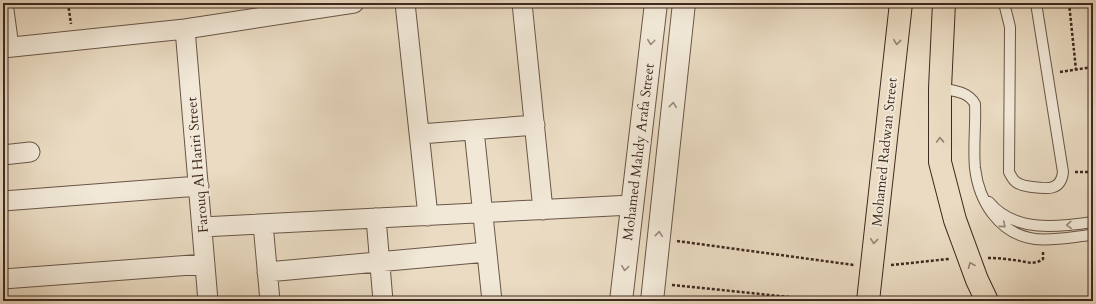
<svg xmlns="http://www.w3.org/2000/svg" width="1096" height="304" font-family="Cardo,serif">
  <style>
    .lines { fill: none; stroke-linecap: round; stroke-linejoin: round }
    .service-casing { stroke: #6a5648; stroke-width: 12 }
    .minor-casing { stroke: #6a5648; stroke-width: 21 }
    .tertiary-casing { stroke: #6a5648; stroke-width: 24 }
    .primary-casing { stroke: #3f2920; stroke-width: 24 }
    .path { stroke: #3f2920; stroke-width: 2.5; stroke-dasharray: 3 2; stroke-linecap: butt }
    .service { stroke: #f1e8d7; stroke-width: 10 }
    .minor { stroke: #f1e8d7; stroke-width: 19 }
    .tertiary { stroke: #f1e8d7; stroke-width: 22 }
    .primary { stroke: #eadbc2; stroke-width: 22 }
    .oneway { stroke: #98887c }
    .oneway2 { stroke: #948271 }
    .labels { text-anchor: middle; stroke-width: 4; stroke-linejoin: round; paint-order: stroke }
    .street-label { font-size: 14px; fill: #3f2920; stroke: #f1e8d7 }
  </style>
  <rect width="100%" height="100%" fill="#eadbc2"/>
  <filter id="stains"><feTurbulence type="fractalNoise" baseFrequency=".005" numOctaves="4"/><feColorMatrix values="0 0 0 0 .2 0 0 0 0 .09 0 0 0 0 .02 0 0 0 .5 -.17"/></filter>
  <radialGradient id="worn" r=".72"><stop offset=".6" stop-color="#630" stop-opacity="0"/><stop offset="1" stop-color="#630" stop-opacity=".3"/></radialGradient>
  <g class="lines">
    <g class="service-casing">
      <path id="service" d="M1004,3L1010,27L1009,172C1011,176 1013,180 1016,182C1021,186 1026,186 1032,187C1047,189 1061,191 1063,172L1036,3
        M940,88C953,91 968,91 975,104C976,125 973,147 975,168C979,202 999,234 1035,239C1053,241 1072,237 1090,235
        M989,202C1014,233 1059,227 1093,222"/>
    </g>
    <g class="minor-casing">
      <path id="minor" d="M3,3L9,47
        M405,3L428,216
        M522,3L543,210
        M185,29L208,301
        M3,48L185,29L354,3
        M474,130L492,301
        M420,134L535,125
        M3,155L30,152
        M3,201L199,186
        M376,218L383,301
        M263,224L270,301
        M202,227L632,205
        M267,272L487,252
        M3,279L205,264"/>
    </g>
    <g class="tertiary-casing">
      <path id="tertiary" d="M621,301L656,3
        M652,301L684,3"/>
    </g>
    <g class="primary-casing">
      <path id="primary" d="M944,3L940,88V162L955,220L977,280L987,301
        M868,301L901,3"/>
    </g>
    <path class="path" d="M68,3L71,24
      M1069,3L1076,70
      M1049,4L1055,3
      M1060,72L1093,67
      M1075,172H1093
      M677,241L854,265
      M988,258C997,258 1006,259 1014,260C1024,261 1034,266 1043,259V252
      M891,265L949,259
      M672,285L829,301"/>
    <use href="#service" class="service"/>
    <use href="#minor" class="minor"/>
    <use href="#tertiary" class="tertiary"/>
    <use href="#primary" class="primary"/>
  </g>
  <defs><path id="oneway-chevron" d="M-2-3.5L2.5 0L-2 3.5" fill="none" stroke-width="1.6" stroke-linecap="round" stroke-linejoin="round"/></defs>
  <g class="oneway">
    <use href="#oneway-chevron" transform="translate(651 42) rotate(97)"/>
    <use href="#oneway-chevron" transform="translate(673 105) rotate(-84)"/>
    <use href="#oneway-chevron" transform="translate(1003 225) rotate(40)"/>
    <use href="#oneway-chevron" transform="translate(1069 225) rotate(176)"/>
    <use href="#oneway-chevron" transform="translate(659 234) rotate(-84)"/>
    <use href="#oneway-chevron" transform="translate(625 268) rotate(97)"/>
  </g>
  <g class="oneway2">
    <use href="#oneway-chevron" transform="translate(897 42) rotate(96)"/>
    <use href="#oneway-chevron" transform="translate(940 140) rotate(-92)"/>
    <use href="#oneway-chevron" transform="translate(874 241) rotate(96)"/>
    <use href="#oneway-chevron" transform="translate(971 265) rotate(-112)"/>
  </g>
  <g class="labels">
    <g class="street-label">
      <text transform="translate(638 152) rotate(-83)" y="5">Mohamed Mahdy Arafa Street</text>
      <text transform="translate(884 152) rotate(-84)" y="5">Mohamed Radwan Street</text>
      <text transform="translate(197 165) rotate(-95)" y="5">Farouq Al Hariri Street</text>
    </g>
  </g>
  <rect width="1096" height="304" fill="none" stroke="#eadbc2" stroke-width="16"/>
  <rect x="4" y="4" width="1088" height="296" fill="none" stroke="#3f2920" stroke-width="2"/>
  <rect x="8" y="8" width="1080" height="288" fill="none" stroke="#3f2920"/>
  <rect width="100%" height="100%" filter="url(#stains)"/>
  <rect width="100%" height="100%" fill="url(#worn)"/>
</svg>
